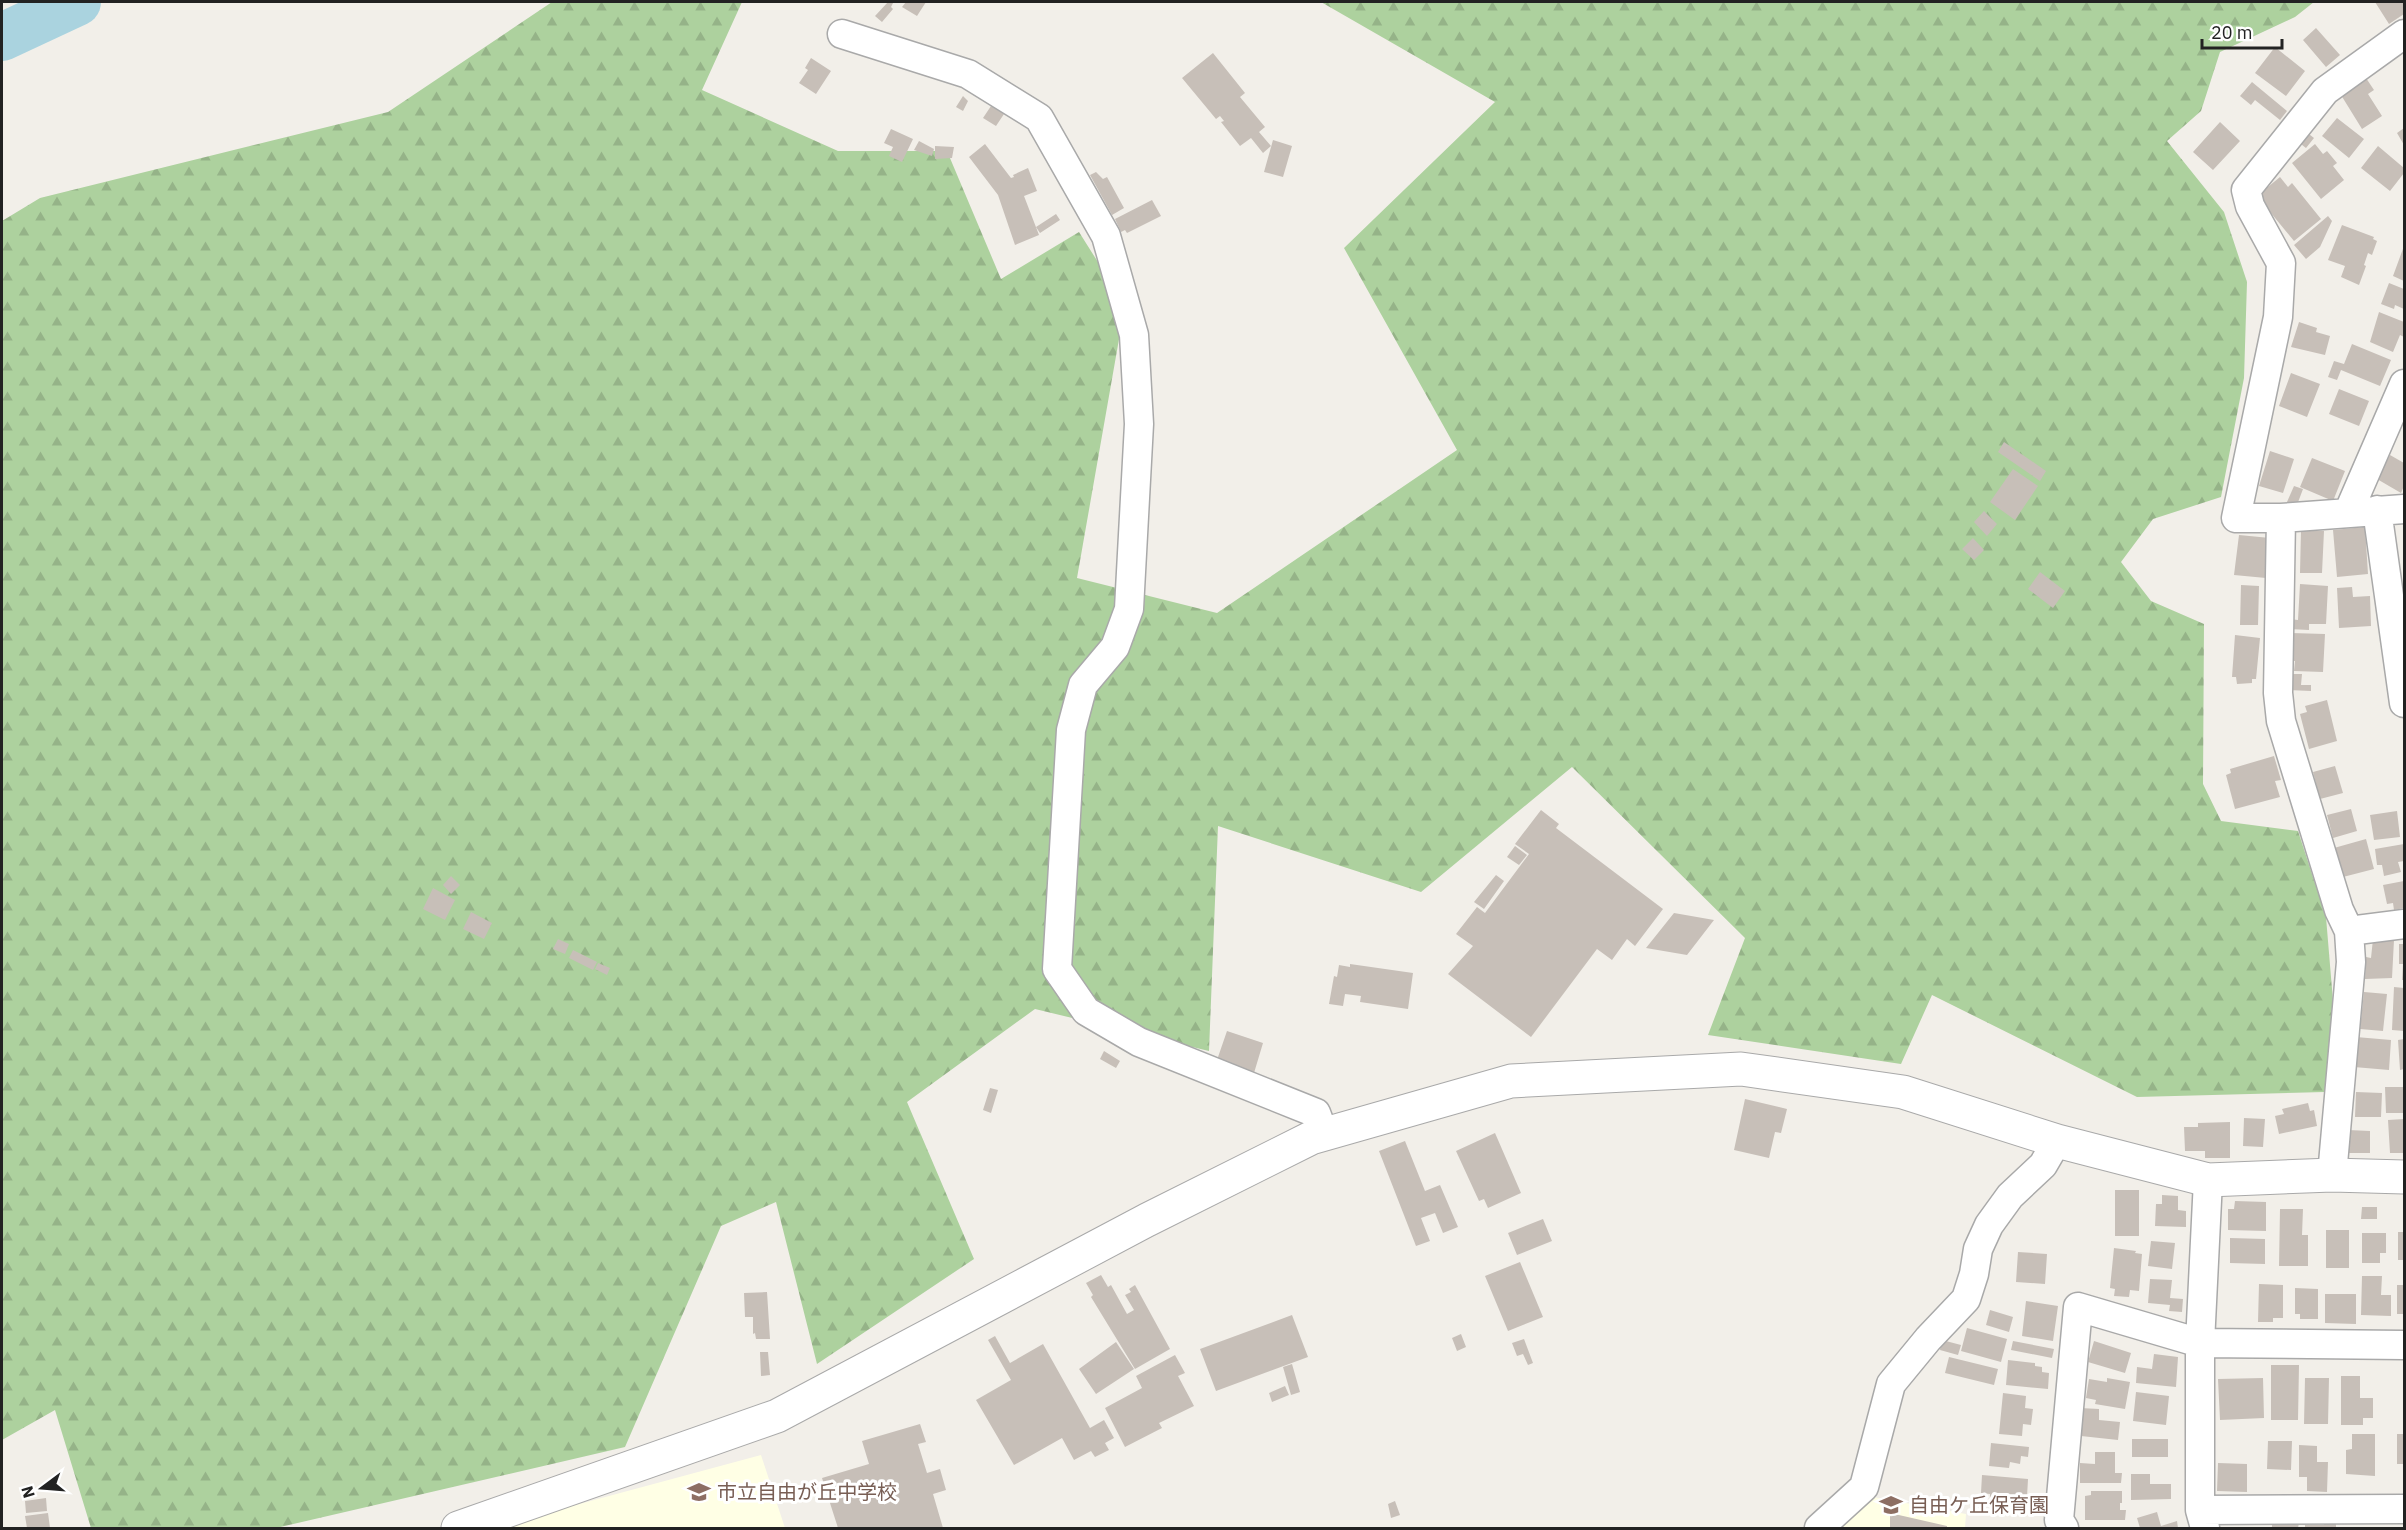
<svg xmlns="http://www.w3.org/2000/svg" width="2406" height="1530" font-family="'IBM Plex Sans','Noto Sans JP',sans-serif">
  <style>
    .education { fill: #ffffe5 }
    .forest { fill: url(#forest-firs) }
    .lines { fill: none; stroke-linecap: round; stroke-linejoin: round }
    .river { stroke: #aad3df; stroke-width: 48 }
    .building { fill: #c7bfb8 }
    .minor-casing { stroke: #a9a9a9; stroke-width: 31 }
    .tertiary-casing { stroke: #a9a9a9; stroke-width: 35 }
    .minor { stroke: #fff; stroke-width: 28 }
    .tertiary { stroke: #fff; stroke-width: 33 }
    .labels { text-anchor: middle; stroke-width: 6; stroke-linejoin: round; paint-order: stroke }
    .education-label { font-size: 20px; fill: #785e54; stroke: #fff; text-anchor: start }
  </style>
  <defs>
    <pattern id="forest-firs" width="22" height="20" patternUnits="userSpaceOnUse" patternTransform="scale(1.5)"><rect width="22" height="20" fill="#add19e"/><path d="M5 1l3.5 6h-7zM16 11l3.5 6h-7z" fill="#95b388"/></pattern>
  </defs>
  <rect width="100%" height="100%" fill="#f2efe9"/>
  <path class="education" d="M761,1455L785,1528H490Z
    M1873,1497L1966,1514L1965,1528H1831Z"/>
  <path class="forest" d="M552,2H742L702,90L838,151H947L1001,279L1079,232L1125,305L1077,578L1217,613L1457,450L1344,248L1495,102L1321,2H2314L2295,17L2220,52L2201,111L2167,141L2224,212L2247,282L2244,378L2221,497L2153,519L2121,562L2151,601L2204,624L2203,784L2221,821L2298,831L2326,917L2333,1001L2325,1092L2137,1097L1932,995L1901,1064L1708,1035L1745,938L1572,767L1421,892L1218,826L1209,1051L1035,1009L907,1102L974,1259L817,1364L776,1202L721,1226L625,1447L276,1528H91L55,1410L2,1440V221L40,198L388,112Z"/>
  <g class="lines">
    <path class="river" d="M2,37L77,2"/>
  </g>
  <path class="building" d="M888,2L893,3L891,7L893,9L882,22L875,16Z
    M906,2H926L917,16L902,7Z
    M2375,2H2404V14L2389,24Z
    M2316,28L2340,55L2326,67L2303,40Z
    M2275,47L2305,71L2286,96L2255,73Z
    M1213,53L1245,93L1240,97L1265,127L1259,132L1271,146L1263,153L1251,138L1240,146L1221,122L1224,121L1220,116L1216,119L1182,78Z
    M811,58L831,71L816,94L799,83L808,70L805,68Z
    M2366,78L2374,90L2368,94L2382,116L2362,129L2341,95Z
    M2252,82L2287,111L2280,120L2255,100L2251,105L2240,96Z
    M963,96L968,101L963,111L956,107Z
    M991,106L1004,114L996,126L983,118Z
    M2337,118L2364,139L2349,158L2322,136Z
    M2220,122L2240,141L2213,170L2193,152Z
    M2404,128V145L2397,133Z
    M891,129L913,139L902,162L889,156L893,147L884,143Z
    M2305,131L2314,138L2306,148L2297,141Z
    M1273,140L1292,146L1283,177L1264,172Z
    M919,141L934,149L932,156L914,150Z
    M985,144L1011,178L1014,177L1013,175L1028,168L1037,191L1024,196L1039,235L1015,245L998,195L969,157Z
    M2315,144L2323,154L2327,151L2337,163L2333,166L2344,180L2321,199L2292,163Z
    M935,146L954,147L952,158L935,159Z
    M2378,146L2404,168V173L2390,191L2361,168Z
    M1096,172L1103,179L1107,177L1124,208L1112,215L1090,175Z
    M2280,177L2288,187L2292,183L2321,219L2294,241L2257,196Z
    M1152,200L1161,216L1127,233L1125,230L1121,232L1115,219Z
    M1056,214L1060,220L1040,233L1036,227Z
    M2328,216L2332,221L2320,247L2306,259L2294,245Z
    M2342,225L2374,237L2373,239L2377,241L2372,255L2368,253L2364,265L2366,266L2359,285L2341,277L2345,266L2328,260Z
    M2404,246V281L2393,276Z
    M2389,283L2404,289V309L2395,305L2394,309L2381,304Z
    M2379,312L2404,322V337L2400,335L2393,352L2370,342Z
    M2299,322L2317,328L2316,332L2330,336L2325,355L2291,347Z
    M2352,344L2391,360L2380,386L2341,370L2337,380L2328,377L2334,361L2344,364Z
    M2291,373L2320,384L2307,417L2279,406Z
    M2339,389L2369,401L2359,426L2329,414Z
    M2004,442L2046,471L2040,481L1998,452Z
    M2270,451L2294,459L2283,493L2259,486Z
    M2390,455L2404,463V486L2401,493L2377,479Z
    M2312,458L2345,471L2333,501L2300,487Z
    M2013,469L2038,486L2015,520L1990,502Z
    M2294,486L2303,489L2297,505L2287,502Z
    M1984,511L1997,524L1987,536L1974,522Z
    M2365,527L2368,574L2337,577L2333,530Z
    M2301,530L2324,531L2322,573H2300Z
    M2239,535L2270,538L2266,578L2234,575Z
    M1973,538L1984,550L1974,560L1962,549Z
    M2040,572L2065,591L2053,608L2028,589Z
    M2300,584L2328,586L2326,624H2309V630L2289,629V619L2298,620Z
    M2241,585L2259,586L2258,625H2240Z
    M2352,587L2353,597L2370,596L2371,626L2339,628L2337,588Z
    M2291,633L2325,634L2323,672L2294,671L2295,661H2290Z
    M2235,635L2260,638L2256,679H2252V683L2237,684L2236,677H2232Z
    M2288,674H2302L2301,685H2311V691L2288,690Z
    M2327,700L2337,741L2309,749L2300,714L2307,712L2305,706Z
    M2274,756L2281,780L2275,781L2280,797L2235,809L2226,775L2231,773L2230,769Z
    M2335,766L2343,793L2320,799L2313,772Z
    M2351,809L2357,831L2333,838L2327,815Z
    M1541,810L1559,824L1556,828L1663,909L1635,946L1627,939L1612,960L1597,949L1531,1037L1448,974L1473,946L1456,934L1477,907L1485,913L1529,854L1515,844Z
    M2397,811L2400,837L2374,840L2370,815Z
    M2366,839L2374,869L2343,877L2334,848Z
    M2404,844V861L2398,862L2401,872L2384,876L2382,865H2377L2375,849Z
    M1515,846L1527,855L1519,865L1507,857Z
    M1496,875L1504,881L1484,909L1474,902Z
    M451,876L460,885L451,894L443,885Z
    M2404,881V908L2394,910L2393,903L2387,904L2383,885Z
    M433,888L455,900L445,920L423,909Z
    M471,912L492,923L484,939L463,929Z
    M1674,913L1714,920L1687,955L1646,948Z
    M558,939L569,944L565,954L553,949Z
    M2373,939L2394,940L2392,978L2365,979L2366,957L2371,958Z
    M2399,944H2404V980H2402L2403,964H2399Z
    M573,950L597,962L593,970L569,958Z
    M598,963L610,968L607,975L595,969Z
    M1350,964L1413,973L1408,1009L1360,1002L1361,996L1345,994L1343,1006L1329,1004L1334,976L1337,977L1339,965L1350,967Z
    M2394,987L2404,988V1031L2392,1030Z
    M2364,992L2387,994L2383,1031L2360,1029Z
    M1227,1031L1263,1043L1254,1073L1217,1060Z
    M2356,1037L2391,1040L2389,1070L2354,1067Z
    M2404,1039V1069L2400,1070L2398,1040Z
    M1104,1051L1120,1061L1116,1068L1100,1059Z
    M2385,1087H2404V1113H2386Z
    M990,1088L998,1090L991,1113L983,1110Z
    M2356,1092L2382,1093L2381,1117H2355Z
    M1745,1099L1787,1109L1781,1133L1775,1132L1769,1158L1734,1150Z
    M2308,1103L2310,1111L2314,1110L2317,1126L2279,1134L2275,1116L2284,1114L2282,1109Z
    M2244,1118L2265,1119L2263,1147L2243,1146Z
    M2404,1119V1153H2390L2388,1120Z
    M2230,1122V1158H2205V1151H2185L2184,1127H2198V1123Z
    M2348,1130L2370,1131V1153H2347Z
    M1495,1133L1521,1193L1488,1208L1484,1199L1479,1201L1456,1151Z
    M1405,1141L1425,1191L1440,1185L1458,1227L1443,1233L1435,1213L1421,1218L1430,1241L1416,1246L1379,1151Z
    M2115,1190H2139V1236H2115Z
    M2162,1195L2178,1196V1210L2186,1211V1227L2155,1226L2156,1204H2162Z
    M2235,1201L2266,1202V1231L2228,1230V1209H2234Z
    M2362,1207H2377V1219H2361Z
    M2280,1209H2303L2302,1235H2308V1266H2279Z
    M1543,1219L1552,1241L1517,1255L1508,1233Z
    M2326,1230H2349V1268H2326Z
    M2398,1232H2404V1260H2398Z
    M2362,1233H2386V1253H2380V1263H2362Z
    M2230,1238L2265,1239V1264L2230,1263Z
    M2151,1241L2175,1243L2172,1269L2148,1266Z
    M2114,1248L2136,1251L2135,1253L2142,1254L2139,1291L2130,1290L2129,1297L2114,1296L2115,1289L2110,1288Z
    M2018,1252L2047,1254L2045,1284L2016,1282Z
    M1520,1262L1543,1317L1508,1331L1485,1276Z
    M1101,1275L1108,1287L1111,1285L1127,1314L1134,1310L1125,1295L1131,1292L1129,1289L1135,1285L1170,1349L1135,1369L1091,1297L1093,1295L1086,1283Z
    M2362,1276H2382L2381,1295H2391V1316L2361,1315Z
    M2150,1279L2172,1280L2170,1298L2183,1299L2182,1312L2169,1311L2170,1305L2148,1303Z
    M2259,1284L2283,1285V1318H2273V1322H2258Z
    M2397,1285H2404V1314H2397Z
    M2295,1288L2318,1289V1319H2300V1314H2295Z
    M767,1292L770,1339H756L755,1333L753,1334V1317H745L744,1293Z
    M2325,1294H2356V1324L2325,1323Z
    M2026,1301L2058,1306L2053,1341L2022,1336Z
    M1990,1310L2013,1317L2009,1332L1986,1325Z
    M1292,1315L1308,1357L1216,1391L1200,1349Z
    M1967,1328L2007,1339L2001,1362L1961,1351Z
    M1461,1334L1466,1347L1457,1351L1452,1338Z
    M995,1336L1010,1363L1043,1344L1090,1428L1104,1420L1114,1438L1105,1443L1109,1450L1095,1457L1091,1451L1074,1460L1062,1438L1014,1465L976,1400L1011,1380L988,1340Z
    M1524,1339L1533,1363L1528,1365L1523,1354L1517,1356L1512,1343Z
    M1942,1340L1961,1345L1958,1355L1940,1350Z
    M2013,1341L2054,1349L2052,1358L2011,1350Z
    M2094,1341L2131,1353L2125,1373L2088,1362Z
    M1116,1342L1134,1369L1096,1394L1079,1369Z
    M760,1352H768L770,1375L761,1376Z
    M2154,1354L2178,1357L2176,1387L2136,1383L2137,1367L2152,1369Z
    M1175,1355L1185,1373L1178,1376L1194,1406L1159,1423L1162,1428L1125,1447L1105,1408L1142,1388L1136,1376Z
    M1949,1357L1998,1369L1994,1385L1945,1373Z
    M2008,1360L2035,1363V1366L2042,1367V1372L2049,1373L2048,1389L2006,1385Z
    M1292,1364L1300,1392L1291,1395L1283,1367Z
    M2271,1365H2299L2298,1420H2271Z
    M2341,1376H2360V1398H2373V1418H2363V1425H2341Z
    M2107,1378L2130,1382L2125,1409L2095,1404L2096,1400L2086,1398L2089,1379L2107,1382Z
    M2263,1378L2264,1418L2220,1420L2218,1379Z
    M2305,1378H2329L2328,1424H2304Z
    M1285,1386L1289,1395L1272,1402L1269,1393Z
    M2136,1392L2169,1396L2166,1425L2133,1421Z
    M2003,1393L2026,1396L2025,1408L2033,1409L2031,1425L2023,1424L2022,1436L1999,1434Z
    M2080,1408L2099,1409V1420L2120,1422L2118,1440L2081,1436L2082,1423H2079Z
    M920,1424L926,1442L918,1444L927,1473L940,1469L946,1490L933,1494L943,1528H838L822,1478L869,1464L862,1441Z
    M2352,1434H2375V1476L2346,1474V1450L2352,1449Z
    M2397,1434H2404V1464H2397Z
    M2132,1439H2168V1457H2132Z
    M2268,1441H2292L2291,1470L2267,1469Z
    M1991,1443L2029,1447L2028,1457L2021,1456L2020,1464L2010,1462L2009,1468L1989,1466Z
    M2299,1445L2317,1446V1462H2328L2327,1492L2307,1491V1477H2299Z
    M2095,1452H2115V1473H2122L2121,1483H2080V1463L2095,1464Z
    M2218,1463L2247,1464V1492L2217,1491Z
    M2131,1474H2150V1484H2171V1499L2131,1500Z
    M1982,1475L2028,1479L2027,1497L2013,1496L2012,1502L1990,1500V1494L1981,1493Z
    M2091,1491H2122V1503H2120V1510H2126L2125,1520H2085V1496L2091,1495Z
    M46,1498L47,1511L26,1513L25,1501Z
    M1395,1501L1400,1515L1391,1518L1388,1504Z
    M2157,1512L2161,1526L2177,1521L2178,1528H2140L2137,1518Z
    M48,1513L50,1528H27L25,1516Z
    M1890,1513L1947,1526V1528H1890Z
    M2323,1521H2336V1528H2305V1525H2324Z
    M2272,1522L2299,1523L2298,1528H2272Z"/>
  <g class="lines">
    <g class="minor-casing">
      <path id="minor" d="M842,34L968,74L1039,118L1106,236L1134,335L1139,424L1129,609L1115,647L1083,685L1071,730L1057,969L1086,1011L1139,1042L1316,1113L1324,1134
        M2404,34L2325,91L2246,190L2250,206L2281,263L2278,317L2236,518H2281L2404,509
        M2377,510L2404,703
        M2348,513L2404,384
        M2281,518L2278,693L2281,721L2339,910L2349,931L2351,962L2332,1175
        M2349,931L2404,924
        M2200,1510L2404,1509
        M1819,1528L1864,1487L1891,1384L1928,1339L1966,1299L1974,1274L1978,1249L1989,1225L2010,1196L2043,1165L2057,1141
        M2064,1528L2059,1520L2078,1307L2200,1343L2404,1345
        M2205,1528L2200,1510V1343L2208,1180"/>
    </g>
    <g class="tertiary-casing">
      <path id="tertiary" d="M458,1528L777,1416L1147,1220L1311,1138L1511,1081L1741,1069L1903,1092L2057,1141L2208,1180L2332,1175L2404,1177"/>
    </g>
    <use href="#minor" class="minor"/>
    <use href="#tertiary" class="tertiary"/>
  </g>
  <defs>
    <g id="school-bare" transform="scale(1.8)"><path d="M0-5L7-2L0 1L-7-2ZM-4 1L0 2.5L4 1V4Q0 6-4 4Z" fill="#8d6e63" stroke="#fff" stroke-width="2.5" paint-order="stroke"/></g>
  </defs>
  <g fill-rule="evenodd">
    <use href="#school-bare" x="699" y="1492"/>
    <use href="#school-bare" x="1891" y="1505"/>
  </g>
  <g class="labels">
    <g class="education-label">
      <text x="717" y="1499">市立自由が丘中学校</text>
      <text x="1909" y="1512">自由ケ丘保育園</text>
    </g>
  </g>
  <rect width="2406" height="1530" fill="none" stroke="#222222" stroke-width="6"/>
  <g transform="translate(42 1488) rotate(254)" stroke="#ffffff" stroke-width="4.5" paint-order="stroke">
  <path d="M0-4.5L10 22L0 15L-10 22Z" fill="#222222"/>
  <text y="-9" font-size="16" font-weight="bold" text-anchor="middle" fill="#222222">N</text>
  </g>
  <path d="M2202 39v9h80v-9" fill="none" stroke="#222222" stroke-width="3"/>
  <text x="2211" y="39" font-size="18" fill="#222222" stroke="#ffffff" stroke-width="4.5" paint-order="stroke">20 m</text>
</svg>
